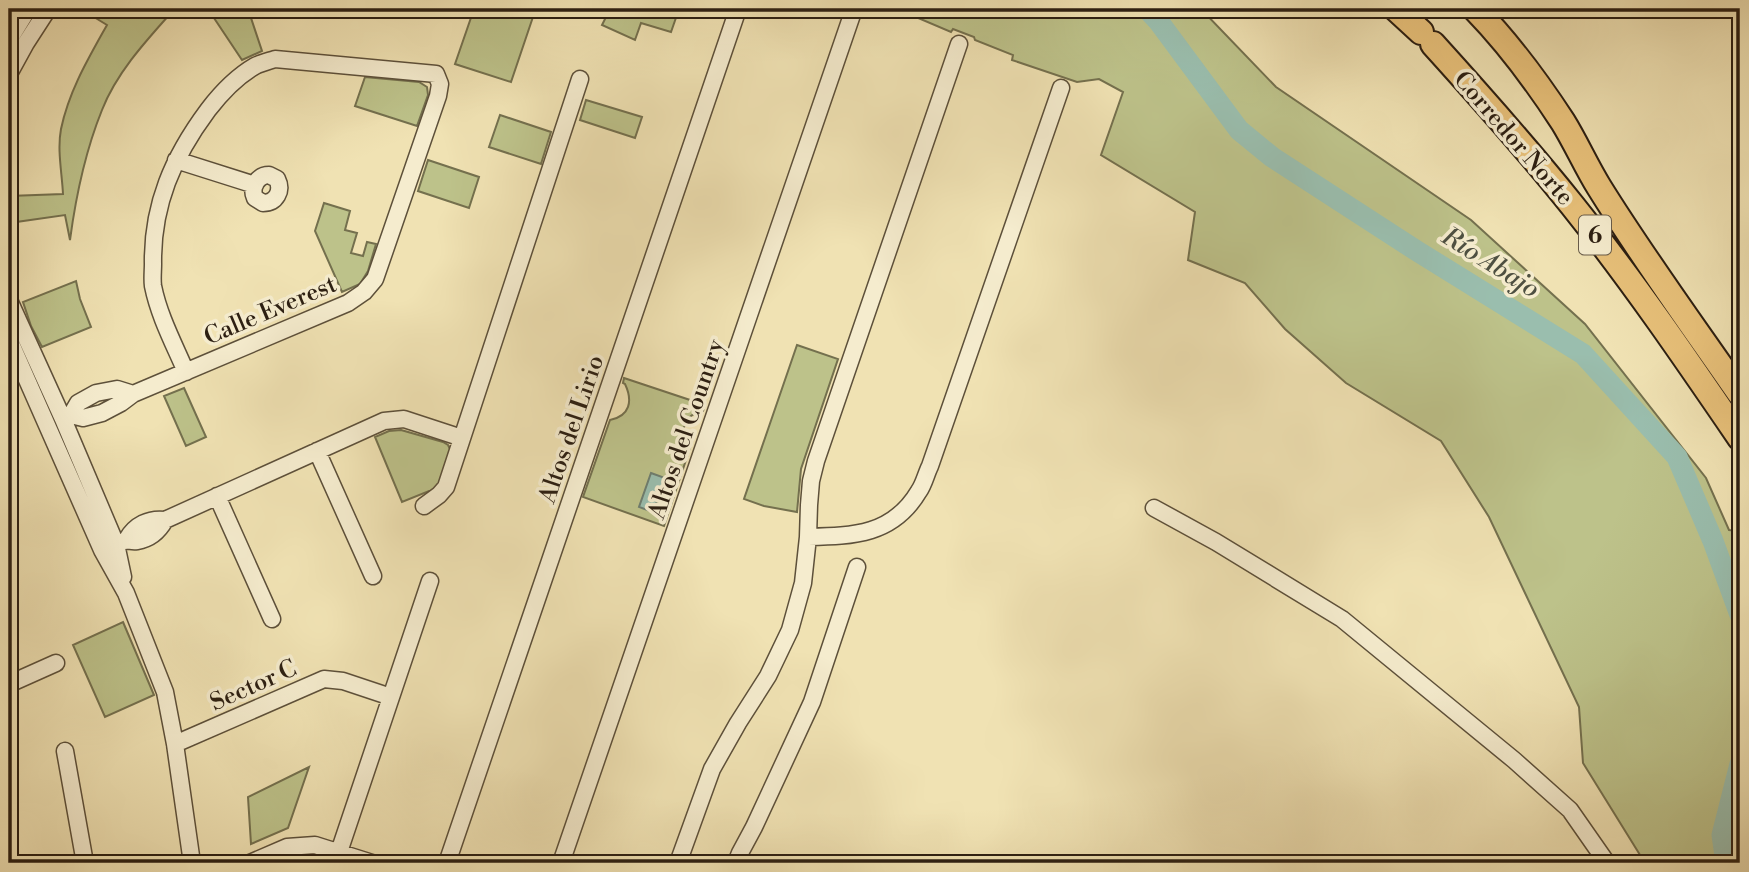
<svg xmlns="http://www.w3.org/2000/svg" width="1749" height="872" font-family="'Libre Bodoni',serif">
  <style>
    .green { fill: #bdc28a; stroke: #74704e; stroke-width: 2 }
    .water { fill: #9abeae; stroke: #6e7e70; stroke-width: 2 }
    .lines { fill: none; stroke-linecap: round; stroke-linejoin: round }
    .river { stroke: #9abeae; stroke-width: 21 }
    .minor-casing { stroke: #5d503a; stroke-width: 19 }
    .highway-casing { stroke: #2c1f12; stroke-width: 28 }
    .minor { stroke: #f5ecce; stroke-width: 16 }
    .highway { stroke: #e8c17a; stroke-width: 24 }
    .labels { text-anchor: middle; stroke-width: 7; stroke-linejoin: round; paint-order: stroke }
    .shield { fill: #f5ecce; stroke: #685c4a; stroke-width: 2 }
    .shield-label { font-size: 23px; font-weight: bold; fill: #2c1f12 }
    .street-label { font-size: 24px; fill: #2c1f12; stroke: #f5ecce }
    .water-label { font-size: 26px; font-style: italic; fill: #4d4f41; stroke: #f5ecce }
  </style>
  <rect width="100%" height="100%" fill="#f0e2b3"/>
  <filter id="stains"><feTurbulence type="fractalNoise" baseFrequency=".00286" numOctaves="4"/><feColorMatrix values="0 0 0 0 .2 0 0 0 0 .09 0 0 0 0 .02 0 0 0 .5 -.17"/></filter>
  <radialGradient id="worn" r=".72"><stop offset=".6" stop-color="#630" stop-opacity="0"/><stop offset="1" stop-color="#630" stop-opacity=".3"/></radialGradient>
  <path class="green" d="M81,9H172L168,12L170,14C144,43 116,74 102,110C85,152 76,195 70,240L65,215L9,223V196L63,194C62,173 57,150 61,129C69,91 88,59 107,25Z
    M208,9H248L262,51L242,60Z
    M474,9H528L535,11L511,82L455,64Z
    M610,9H679L671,32L641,23L635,40L602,25Z
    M910,9H1201L1276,87L1471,220L1585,324L1706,478L1729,530L1740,531V863H1645L1583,763L1579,707L1489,517L1441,441L1346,383L1285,329L1245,283L1188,260L1195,212L1101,155L1123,92L1099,79L1077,82L1012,60L1013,55L975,40L974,37L953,29L951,32L911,15L913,10Z
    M365,77L419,82L427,87L428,95L417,126L355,106Z
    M586,100L642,117L635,138L580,120Z
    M500,115L551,132L541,164L489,147Z
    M428,160L479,177L469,208L418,191Z
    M324,203L350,211L345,230L357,233L351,253L363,256L367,242L376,244L368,271L360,284L342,292L315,231Z
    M76,281L80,299L91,327L42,347L31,326L23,302Z
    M797,345L838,359L801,469L797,512L764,506L744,499Z
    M624,378L705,405L703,411C692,412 682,422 684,434C685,437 689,442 691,445L664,526L583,497L610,420C630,416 633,401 625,384L623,383Z
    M184,388L206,437L186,446L164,396Z
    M401,430L443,442L448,445L451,451L437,488L433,492L429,491L402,502L375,437L389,431Z
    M123,622L154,695L105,717L73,645Z
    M309,767L288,828L251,844L248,797Z"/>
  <path class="water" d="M651,473L665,478L661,491L663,497L658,498L653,512L639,507Z"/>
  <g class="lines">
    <path class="river" d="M1147,9L1159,22L1239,130L1272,157L1417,251L1583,354L1677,457L1713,541L1740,615
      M1726,863L1722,835L1740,764"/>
    <g class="minor-casing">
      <path id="minor" d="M9,40L28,9
        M9,74L26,43L48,9
        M176,160L255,185
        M269,175L277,179C283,191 276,203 263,203L255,198C250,187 258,175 269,175Z
        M9,300L63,419L116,544L123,577
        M9,339L102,550L126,593L165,692L175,744L192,863
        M71,415L83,418L102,413L121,403L133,394L348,303L364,292L375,279L438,96L440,84L436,74L275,59C269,61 261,63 255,66C236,77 221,93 208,110C173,157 152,205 153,264C153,271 152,279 153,286C159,316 174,344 186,372
        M65,418L71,415L78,403L96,393L117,389L133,394
        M317,451L373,576
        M217,496L272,619
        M424,506L439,495L446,487L580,79
        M1154,508L1216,542L1342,619L1514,760L1570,810L1607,863
        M808,537C854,536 893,535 919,491C924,484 926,474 930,466L1061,88
        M127,539C135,525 149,518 165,520L384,421L404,419L462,438
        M120,542C128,539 130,542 137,541C150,539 159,531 165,520
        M9,684L56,663
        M175,744L324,679L343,681L391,697
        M65,751L85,863
        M339,852L430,581
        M250,863L287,847L315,845L372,863
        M447,863L738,9
        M561,863L854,9
        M678,863L712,769L738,723L768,676L790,630L803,583L808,537L809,505L811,481L816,461L959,44
        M736,863L740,853L754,827L812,702L857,567"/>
    </g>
    <g class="highway-casing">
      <path id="highway" d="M1396,9L1421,32
        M1475,9C1508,43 1537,82 1563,122C1576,143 1586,166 1599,187C1643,258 1693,326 1740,394
        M1433,44C1481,97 1528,150 1572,205C1632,280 1686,359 1740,438"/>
    </g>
    <use href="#minor" class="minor"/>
    <use href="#highway" class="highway"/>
  </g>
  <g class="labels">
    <rect class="shield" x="1579" y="215.5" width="32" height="39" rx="5"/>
    <g class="shield-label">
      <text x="1595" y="243">6</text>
    </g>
    <g class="street-label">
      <text transform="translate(1514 138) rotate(49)" y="8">Corredor Norte</text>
      <text transform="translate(270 310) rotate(-23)" y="8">Calle Everest</text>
      <text transform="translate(571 429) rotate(-71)" y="8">Altos del Lirio</text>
      <text transform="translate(686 429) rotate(-71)" y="8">Altos del Country</text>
      <text transform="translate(253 685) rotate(-24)" y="8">Sector C</text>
    </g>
    <g class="water-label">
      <text transform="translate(1491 262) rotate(32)" y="9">Río Abajo</text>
    </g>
  </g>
  <rect width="1749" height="872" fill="none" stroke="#f0e2b3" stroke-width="35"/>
  <rect x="10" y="10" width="1728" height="851" fill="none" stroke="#2c1f12" stroke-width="3.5"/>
  <rect x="18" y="18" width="1714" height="837" fill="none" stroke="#2c1f12" stroke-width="2"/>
  <rect width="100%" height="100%" filter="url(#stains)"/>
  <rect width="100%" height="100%" fill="url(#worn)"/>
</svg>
